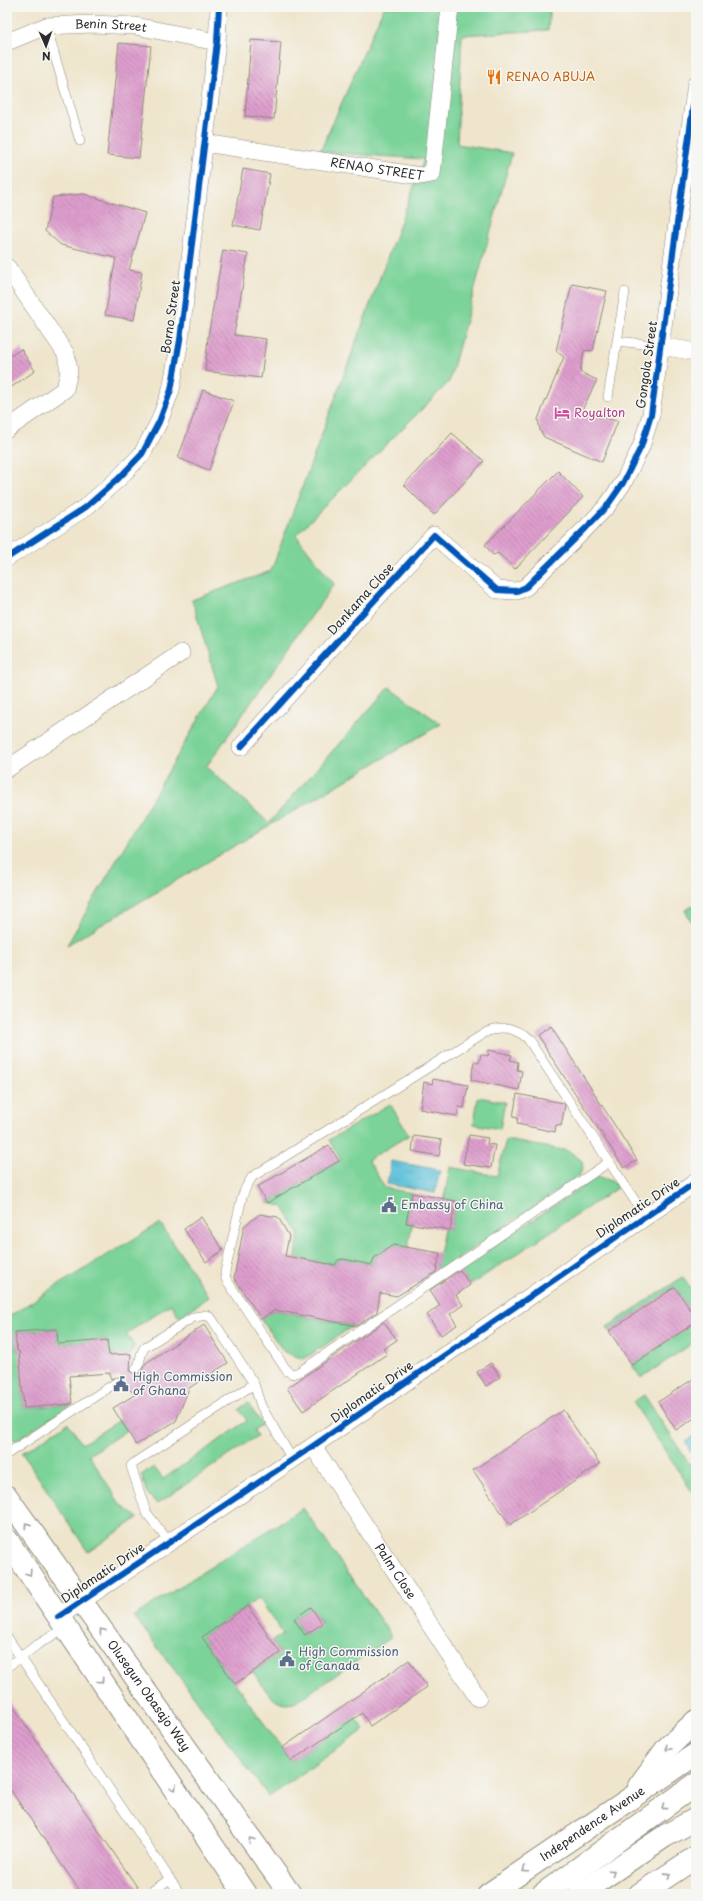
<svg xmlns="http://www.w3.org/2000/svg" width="703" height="1901" font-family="'Playpen Sans',sans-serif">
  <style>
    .grass { fill: #7bd399; stroke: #537f62; fill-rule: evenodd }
    .water { fill: url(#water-ripples); stroke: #447682 }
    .building { fill: url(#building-back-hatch) }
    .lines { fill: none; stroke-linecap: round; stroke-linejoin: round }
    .lane-casing { stroke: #8d887c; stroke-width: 10 }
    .street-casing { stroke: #8d887c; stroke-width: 18 }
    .secondary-casing { stroke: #8d887c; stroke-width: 24 }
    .primary-casing { stroke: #8d887c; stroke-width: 24 }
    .lane { stroke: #fff; stroke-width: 9 }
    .street { stroke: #fff; stroke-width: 17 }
    .secondary { stroke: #fff; stroke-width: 22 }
    .primary { stroke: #fff; stroke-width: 22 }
    .cycleway-casing { stroke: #f6f6f2; stroke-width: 8 }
    .cycleway { stroke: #0057b8; stroke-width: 6 }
    .oneway { stroke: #a0a0a0 }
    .labels { text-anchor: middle; stroke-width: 3; stroke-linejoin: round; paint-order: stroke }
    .street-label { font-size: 12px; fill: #2b2b2b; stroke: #f6f6f2 }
    .food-label { font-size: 12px; fill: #c56008; stroke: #f6f6f2; text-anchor: start }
    .hotel-label { font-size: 12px; fill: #b23c85; stroke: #f6f6f2; text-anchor: start }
    .service-label { font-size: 12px; fill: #4e5e75; stroke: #f6f6f2; text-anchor: start }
  </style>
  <defs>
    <pattern id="water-ripples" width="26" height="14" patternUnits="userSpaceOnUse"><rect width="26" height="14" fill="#5cc1da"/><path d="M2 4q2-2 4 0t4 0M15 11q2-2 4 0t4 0" fill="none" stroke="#4c9db1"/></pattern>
    <pattern id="building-back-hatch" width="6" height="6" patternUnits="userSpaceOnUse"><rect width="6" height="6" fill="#de9ecd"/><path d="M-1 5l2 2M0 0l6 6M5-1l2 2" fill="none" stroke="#b481a7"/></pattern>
  </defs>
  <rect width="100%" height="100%" fill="#f6f6f2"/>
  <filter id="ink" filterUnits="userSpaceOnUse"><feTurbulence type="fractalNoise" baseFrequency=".025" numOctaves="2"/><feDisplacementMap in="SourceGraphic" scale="8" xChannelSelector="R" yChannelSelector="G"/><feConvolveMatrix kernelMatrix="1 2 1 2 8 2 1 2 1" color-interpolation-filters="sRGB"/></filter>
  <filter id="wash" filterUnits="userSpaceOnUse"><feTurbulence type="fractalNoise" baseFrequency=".012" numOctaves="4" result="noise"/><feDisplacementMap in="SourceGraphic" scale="16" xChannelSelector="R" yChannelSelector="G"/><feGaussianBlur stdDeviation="0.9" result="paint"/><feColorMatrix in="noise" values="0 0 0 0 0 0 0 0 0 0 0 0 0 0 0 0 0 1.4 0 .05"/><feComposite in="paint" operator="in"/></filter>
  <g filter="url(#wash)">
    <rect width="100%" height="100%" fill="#efe5cc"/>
    <path class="grass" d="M384,7H550L548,30L462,35L457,144L512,153L449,382L296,535L334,584L206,767L269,823L389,687L441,724L67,945L218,686L192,600L271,571L424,159L320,152Z
      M696,904V930L685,910Z
      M478,1097L505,1102L500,1129L474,1124Z
      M390,1104L409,1135L368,1160L385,1188L412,1193L406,1223L412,1224L408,1248L393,1245L374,1258L372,1265L343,1259L338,1260L335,1265L296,1258L299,1233L282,1206L267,1203L341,1160L329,1140Z
      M506,1140L569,1151L582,1161L583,1168L579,1176L437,1273L436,1271L444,1229L450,1230L456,1201L444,1199L450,1167L497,1176Z
      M597,1177L613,1181L617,1188L470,1285L459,1269Z
      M160,1223L209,1297L179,1317L171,1304L126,1334L134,1346L131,1354L109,1355L107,1340L61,1344L63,1371L21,1374L24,1408L72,1404L15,1441L7,1430V1318L53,1288ZM57,1329L58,1348L17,1351L16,1332Z
      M683,1277L696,1296V1318L675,1287L609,1331L607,1327Z
      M275,1310L353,1326L304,1359L284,1352L261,1319Z
      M696,1322V1341L641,1378L632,1365Z
      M644,1395L692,1468L696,1465V1468L693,1470L696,1474V1498L633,1402Z
      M248,1403L262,1424L254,1430L257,1436L157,1504L147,1493L141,1475L154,1467L163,1479L247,1421L239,1409Z
      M120,1420L127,1430L89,1455L120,1504L138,1518L88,1552L22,1453L68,1423L82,1444Z
      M303,1508L392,1637L296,1702C274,1711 265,1687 253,1672L280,1653L272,1641L283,1634L259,1598L202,1637L291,1761L344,1725L346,1704L364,1730L269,1797L134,1616ZM311,1607L322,1623L305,1635L294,1619Z"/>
    <path class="water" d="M391,1161L440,1170L435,1193L387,1184Z
      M696,1435V1454L694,1456L685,1442Z"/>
    <g id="blocks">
      <path class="building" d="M251,40L281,42L274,119L245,116Z
        M119,43L151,46L139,158L107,155Z
        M243,169L270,174L260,230L233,225Z
        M84,194L145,213L129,270L142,272L134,320L105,315L116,258L61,245L45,231L53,197Z
        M223,250L248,254L234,335L266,339L261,378L205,371L208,337Z
        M572,284L607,291L593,350L584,351L580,372L597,380L580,414L618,421L602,462L544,437L540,430L538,419L564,357L556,351Z
        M21,349L35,371L7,390V358Z
        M203,390L234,401L209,470L178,458Z
        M452,433L484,461L434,515L404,485Z
        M558,471L583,497L515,569L498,553L493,555L485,545Z
        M551,1026L637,1160L624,1168L537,1035Z
        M489,1050L512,1055L510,1060L518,1062L517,1070L522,1071L519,1090L471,1080L474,1062L479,1063L481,1054L488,1056Z
        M433,1079L468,1085L464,1108L459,1107L457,1116L420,1109L424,1082L432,1084Z
        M517,1094L563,1103L565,1105L561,1126L556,1125L555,1132L517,1124L518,1118L513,1117Z
        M469,1135L488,1138L487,1144L495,1145L491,1168L463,1164Z
        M414,1136L442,1140L439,1156L412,1151Z
        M329,1145L339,1161L267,1203L257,1187Z
        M412,1193L456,1201L450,1230L406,1223Z
        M260,1214L278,1217L289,1236L285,1256L335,1265L338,1260L343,1259L372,1265L374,1258L393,1245L440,1253L436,1272L397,1296L380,1293L377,1312L356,1326L275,1310L261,1319L234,1278L244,1226Z
        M201,1217L223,1250L206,1262L184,1229Z
        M460,1270L470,1285L456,1295L463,1305L450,1314L457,1325L441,1335L427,1315L440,1305L430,1290Z
        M675,1287L696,1318V1322L632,1365L609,1331Z
        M384,1322L397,1340L383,1349L387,1354L303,1411L287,1388Z
        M204,1325L228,1363L189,1388L176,1421L136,1445L113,1408L136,1394L122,1385L123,1381L119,1377L111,1379L110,1373L69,1376L72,1404L24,1408L19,1351H17L15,1332L57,1329L58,1344L107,1340L109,1355L131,1354L130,1371L136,1375L141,1372L146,1363Z
        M491,1363L500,1377L486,1386L477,1372Z
        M696,1377V1417L676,1430L658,1402Z
        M563,1410L600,1464L510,1525L473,1470Z
        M248,1606L280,1653L235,1684L202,1637Z
        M311,1607L322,1624L305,1635L294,1619Z
        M409,1660L427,1687L370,1726L362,1713L291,1761L282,1748Z
        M7,1698L142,1894H82L7,1785Z"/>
    </g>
  </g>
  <g filter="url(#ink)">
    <use href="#blocks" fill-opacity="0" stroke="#8d887c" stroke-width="1"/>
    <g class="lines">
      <g class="lane-casing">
        <path id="lane" d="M46,26L80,141
          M617,341L661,346
          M608,397L625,292
          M609,1162L299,1372L293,1374L287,1371L226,1279L225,1272L242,1197L246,1187L252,1177L487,1031C504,1026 514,1026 528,1039L645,1216
          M136,1369C142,1362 139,1353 145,1347L194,1317L207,1315L212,1319L254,1384L261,1406L292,1459
          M7,1454L117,1382
          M169,1542L146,1512L131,1466L134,1463L254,1384
          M7,1637L180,1894
          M7,1667L37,1645L65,1628
          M148,1894L170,1879"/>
      </g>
      <g class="street-casing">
        <g id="street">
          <path id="s1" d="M7,42L46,26L93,24L135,26L217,42"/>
          <path id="s2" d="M204,143L421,176L432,174L450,7"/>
          <path d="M7,267L66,354L69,371L65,389L7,429"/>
          <path d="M661,346L696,352"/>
          <path d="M7,558L86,507L118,479L142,454L159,422L171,390L180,340L217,42L219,7"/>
          <path d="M241,747L434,535L497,590L517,591L526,587L586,528L607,506L623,483L641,447L651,415L696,84"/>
          <path d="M7,769L181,653"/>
          <path id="s3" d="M313,1446L478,1698"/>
          <path d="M58,1617L313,1446L696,1182"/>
        </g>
      </g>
      <g class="secondary-casing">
        <g id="secondary">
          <path id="s4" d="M7,1497L290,1894"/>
          <path d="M7,1540L245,1894"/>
          <path d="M543,1894L696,1784"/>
          <path d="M579,1894L665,1836L696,1819"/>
        </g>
      </g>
      <g class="primary-casing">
        <g id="primary">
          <path d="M639,1786L667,1748L696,1721"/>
          <path id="s5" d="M489,1894L696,1754"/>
          <path d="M640,1894L696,1857"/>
        </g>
      </g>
      <use href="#lane" class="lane"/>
      <use href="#street" class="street"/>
      <use href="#secondary" class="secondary"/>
      <use href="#primary" class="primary"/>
      <g class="cycleway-casing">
        <path id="cycleway" d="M7,558L86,507L118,479L142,454L159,422L171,390L180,340L217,42L219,7
          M241,747L434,535L497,590L517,591L526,587L586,528L607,506L623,483L641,447L651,415L696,84
          M58,1617L313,1446L696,1182"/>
      </g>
      <use href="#cycleway" class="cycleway"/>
    </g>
    <defs><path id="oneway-chevron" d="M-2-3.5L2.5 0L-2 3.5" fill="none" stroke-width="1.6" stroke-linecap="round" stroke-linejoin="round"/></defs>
    <g class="oneway">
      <use href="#oneway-chevron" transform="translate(27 1525) rotate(-125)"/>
      <use href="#oneway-chevron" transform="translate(29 1573) rotate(57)"/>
      <use href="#oneway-chevron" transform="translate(102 1631) rotate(-126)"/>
      <use href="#oneway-chevron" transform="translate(101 1681) rotate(56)"/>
      <use href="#oneway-chevron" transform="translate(668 1748) rotate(131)"/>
      <use href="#oneway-chevron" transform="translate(174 1788) rotate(56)"/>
      <use href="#oneway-chevron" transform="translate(664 1807) rotate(144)"/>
      <use href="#oneway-chevron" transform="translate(251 1840) rotate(-126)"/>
      <use href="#oneway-chevron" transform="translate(525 1870) rotate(146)"/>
      <use href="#oneway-chevron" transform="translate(612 1872) rotate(-34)"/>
      <use href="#oneway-chevron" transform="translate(668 1875) rotate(-33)"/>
    </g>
  </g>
  <defs>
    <g id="restaurant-bare" transform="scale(1.2)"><path d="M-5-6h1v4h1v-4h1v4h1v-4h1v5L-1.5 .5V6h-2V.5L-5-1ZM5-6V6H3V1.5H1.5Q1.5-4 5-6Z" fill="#e8710a" stroke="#f6f6f2" stroke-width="2.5" paint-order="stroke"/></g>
    <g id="hotel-bare" transform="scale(1.2)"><path d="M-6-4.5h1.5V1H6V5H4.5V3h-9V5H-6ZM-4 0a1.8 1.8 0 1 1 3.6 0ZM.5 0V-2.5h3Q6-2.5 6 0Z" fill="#d1479c" stroke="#f6f6f2" stroke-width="2.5" paint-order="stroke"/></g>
    <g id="civic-bare" transform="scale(1.2)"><path d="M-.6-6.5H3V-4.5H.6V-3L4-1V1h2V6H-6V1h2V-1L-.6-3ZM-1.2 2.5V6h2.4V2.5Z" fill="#5c6f8a" stroke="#f6f6f2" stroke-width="2.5" paint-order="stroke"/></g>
  </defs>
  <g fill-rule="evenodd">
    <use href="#restaurant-bare" x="494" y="77"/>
    <use href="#hotel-bare" x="562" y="413"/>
    <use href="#civic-bare" x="389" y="1205"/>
    <use href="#civic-bare" x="121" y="1384"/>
    <use href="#civic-bare" x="287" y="1659"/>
  </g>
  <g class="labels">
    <g class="street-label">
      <text dy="4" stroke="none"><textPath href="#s1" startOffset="107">Benin Street</textPath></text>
      <text dy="4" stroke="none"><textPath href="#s2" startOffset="175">RENAO STREET</textPath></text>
      <text transform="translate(171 317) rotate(-82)" y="4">Borno Street</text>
      <text transform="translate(647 365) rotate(-82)" y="4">Gongola Street</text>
      <text transform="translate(361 599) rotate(-48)" y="4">Dankama Close</text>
      <text transform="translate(638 1208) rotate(-34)" y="4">Diplomatic Drive</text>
      <text transform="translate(372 1392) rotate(-35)" y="4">Diplomatic Drive</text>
      <text dy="4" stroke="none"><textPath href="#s3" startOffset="150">Palm Close</textPath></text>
      <text transform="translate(103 1573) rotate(-34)" y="4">Diplomatic Drive</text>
      <text dy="4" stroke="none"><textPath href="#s4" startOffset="244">Olusegun Obasajo Way</textPath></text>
      <text dy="4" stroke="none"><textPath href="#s5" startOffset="125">Independence Avenue</textPath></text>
    </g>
    <g class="food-label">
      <text x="506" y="81">RENAO ABUJA</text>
    </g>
    <g class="hotel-label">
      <text x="574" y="417">Royalton</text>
    </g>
    <g class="service-label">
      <text x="401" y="1209">Embassy of China</text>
      <text x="133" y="1381">High Commission<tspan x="133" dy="14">of Ghana</tspan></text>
      <text x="299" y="1656">High Commission<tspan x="299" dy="14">of Canada</tspan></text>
    </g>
  </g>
  <rect width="703" height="1901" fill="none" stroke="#f6f6f2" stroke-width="24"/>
  <g transform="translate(46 46) rotate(178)" stroke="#f6f6f2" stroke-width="3" paint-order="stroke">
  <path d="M0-3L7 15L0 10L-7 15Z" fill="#2b2b2b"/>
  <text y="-6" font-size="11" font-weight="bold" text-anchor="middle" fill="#2b2b2b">N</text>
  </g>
</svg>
